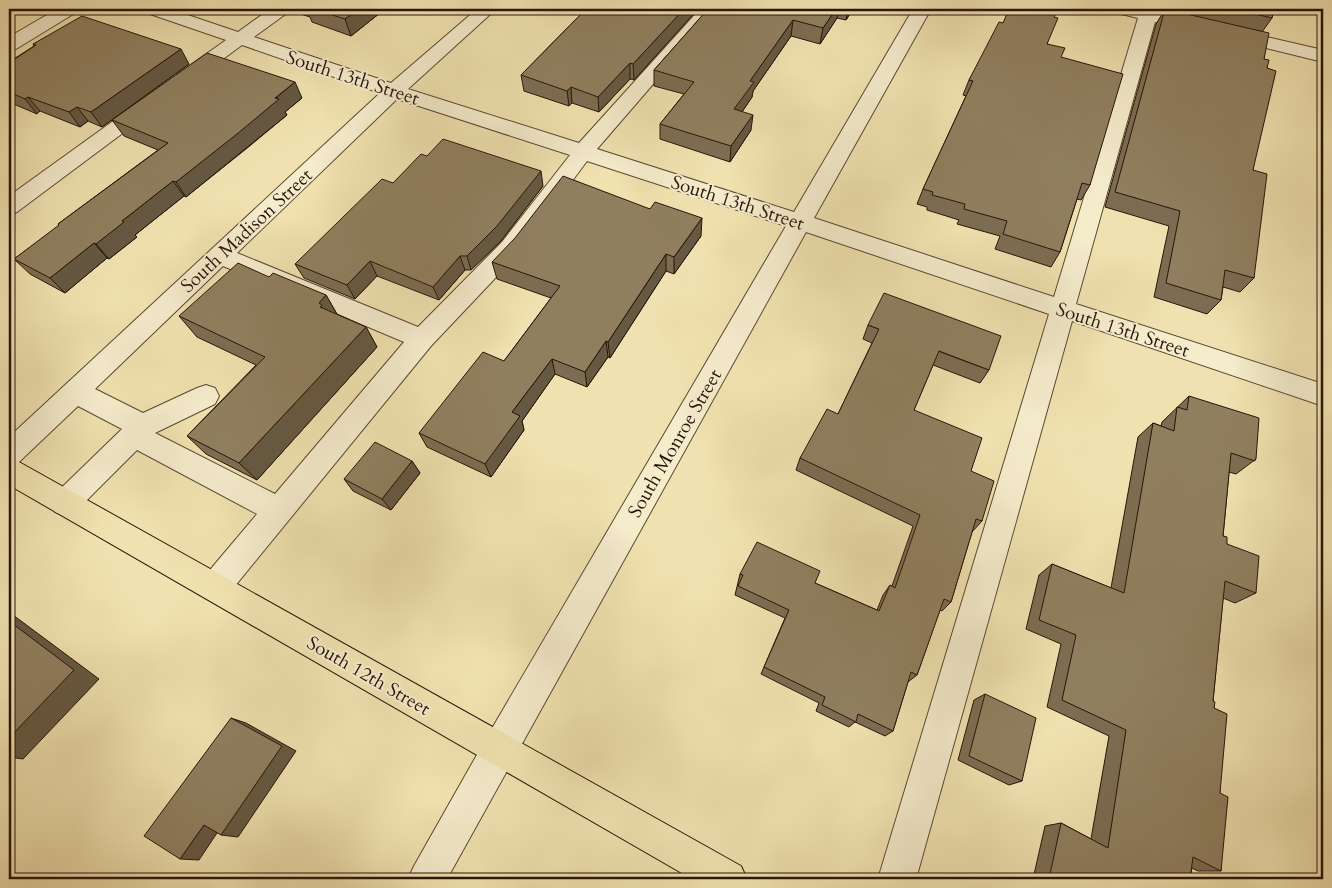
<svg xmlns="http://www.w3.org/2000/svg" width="1332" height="888" font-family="Cardo,serif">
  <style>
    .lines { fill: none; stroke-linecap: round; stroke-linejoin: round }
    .minor-casing { stroke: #5a4832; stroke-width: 2 }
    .major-casing { stroke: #281408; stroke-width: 2 }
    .minor { fill: #f5eccc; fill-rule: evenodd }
    .major { fill: #f0e2b0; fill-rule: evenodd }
    .wall { fill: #7c6d52; stroke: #281408 }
    .shaded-wall { fill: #655942; stroke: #281408 }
    .building { fill: #907f5f; stroke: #281408 }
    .labels { text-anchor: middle; stroke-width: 4; stroke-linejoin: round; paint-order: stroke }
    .street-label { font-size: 19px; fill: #281408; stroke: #f5eccc }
  </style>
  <rect width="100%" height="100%" fill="#f0e2b0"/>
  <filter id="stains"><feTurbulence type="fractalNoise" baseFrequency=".004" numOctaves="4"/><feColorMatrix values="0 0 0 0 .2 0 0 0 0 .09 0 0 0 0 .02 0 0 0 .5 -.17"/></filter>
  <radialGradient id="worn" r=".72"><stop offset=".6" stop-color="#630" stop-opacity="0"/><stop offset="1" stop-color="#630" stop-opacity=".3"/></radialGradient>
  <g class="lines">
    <g class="minor-casing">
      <path id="minor" d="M57,9H78L75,13L16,49L9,50V37Z
        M144,9H170L238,32L270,9H290L287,13L254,37L391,83L477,9H496L408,89L579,143L700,9H718L597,149L794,212L913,9H931L814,218L1054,297L1138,18L1117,13L1114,9H1159L1158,12L1172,15L1175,19L1172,23L1166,24L1155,22L1076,304L1323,384V406L1072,321L916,879H878L1049,314L806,232L447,879H408L414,866L487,737L786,226L587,161L518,254L431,346L226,597L215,602L204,597L200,587L204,577L257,514L137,450L75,512L65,516L55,512L51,503L55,494L122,429L78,406L19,462L9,466V437L380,93L242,45L192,82L185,84L178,82L175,78L178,74L226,40L147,13ZM397,99L570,155L502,242L418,327L237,253ZM223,266L404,342L275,494L155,433L215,404L219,396L215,388L206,385L197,388L143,413L95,389Z
        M1232,29L1323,50V62L1226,38L1223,34L1226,30Z
        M148,99L155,101L158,105L155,109L17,212L9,215V196L141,101Z"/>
    </g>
    <g class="major-casing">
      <path id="major" d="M9,459L19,462L741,866L747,879H692L9,485Z"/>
    </g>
    <use href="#minor" class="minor"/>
    <use href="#major" class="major"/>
  </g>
  <path class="wall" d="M290,9H385L351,36L312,22L310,17L291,11Z
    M583,9H698L634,80L630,79L599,112L572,103L569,106L524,91L521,75L584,11Z
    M708,9H853L846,20L837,18L820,44L791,36L753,91L752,97L742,112L751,130L730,162L660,139V124L684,94L654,86V70Z
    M1159,9H1274L1272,18L1262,32L1264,59L1267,68L1253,170L1254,278L1240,292L1223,287L1221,300L1207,314L1154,297L1169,226L1105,207L1156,24L1164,11H1160Z
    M1054,17L1047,44L1061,57L1090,185L1081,200L1077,199L1060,252L1051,267L995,249L1000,236L957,224L959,220L927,210V207L917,204L923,189L966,96L963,95L969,80L1003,23Z
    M33,44L189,64L102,127L88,121L80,127L40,111L37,114L9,102V62L34,46Z
    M302,98L285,112L287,115L246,149L186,197L184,196L135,235L137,237L109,259L107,258L65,293L30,274L14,259L59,226L58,224L158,150L124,136L112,120Z
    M393,183L543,186L501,241L471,270H465L439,300L377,276L355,299L304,278L295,264Z
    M701,236L674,274L666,271L610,358L608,357L587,387L555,374L522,421L524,430L491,477L427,447L419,433L504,361L551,298L497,279L492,262Z
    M269,277L326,295L337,314L366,327L377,347L257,480L206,454L187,436L256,365L197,337L179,316Z
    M868,325L989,370L980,383L933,365L914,410L971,471L982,521L972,532L951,602L942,611L940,610L917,675L908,682L893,731L885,736L855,722L849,727L816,711L819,703L761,674L785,618L735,595L740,574L815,583L877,610L883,595L890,585L892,586L913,526L796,470L800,458L838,414L872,343L863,339Z
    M1189,396L1256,459L1236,474L1229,472L1223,536L1227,544L1256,593L1235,603L1223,598L1213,701L1214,708L1220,793L1221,871H1198L1192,868L1190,879H1033L1045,826L1061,823L1091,839L1109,736L1047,707L1061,644L1026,629L1039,575L1052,564L1111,588L1138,437L1153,423L1161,426L1162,422Z
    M412,461L420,473L391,510L353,491L344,479Z
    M985,694L1022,781L1009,785L958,760L974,700Z"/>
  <path class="shaded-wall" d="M359,9H385L351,36L345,19Z
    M684,9H698L634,80L633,64Z
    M836,9H839L837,18L820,44L823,28Z
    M848,9H853L846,20Z
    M793,20L791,36L753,91L752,97L733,125L734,109L750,81Z
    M181,49L189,64L102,127L91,112Z
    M630,63V79L599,112L598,97Z
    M295,82L302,98L285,112L287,115L186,197L176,182Z
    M571,87L572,103L569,106L567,91Z
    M28,97L40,111L37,114L25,99Z
    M77,107L88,121L80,127L69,112Z
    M753,115L751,130L730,162L731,146Z
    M541,171L543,186L501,241L471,270L467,256Z
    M173,181L184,196L135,235L137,237L109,259L96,244L122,221Z
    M9,182L13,187L9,190Z
    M702,218L701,236L674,274V257Z
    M94,243L107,258L65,293L50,278Z
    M666,254V271L610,358L608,342Z
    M460,256L465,270L439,300L433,287Z
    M370,261L377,276L355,299L347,285Z
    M326,295L338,316L320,307L319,303Z
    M366,327L377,347L257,480L239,463Z
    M606,341L608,357L587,387L585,372Z
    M552,359L555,374L522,421L524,430L491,477L485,464L512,412Z
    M412,461L420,473L391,510L382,499Z
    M9,612L99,679L23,759L9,757Z
    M231,718L246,723L296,751L238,837L221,835Z
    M204,825L221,827L199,860L180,859Z"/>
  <path class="building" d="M313,9H359L345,19Z
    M586,9H684L633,64L630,63L598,97L571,87L567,91L521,75Z
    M708,9H836L823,28L793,20L750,81L754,82L734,109L753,115L731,146L660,124L694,82L654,70Z
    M1009,9H1058L1054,17L1058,18L1047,44L1065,48L1061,57L1123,74L1090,185L1082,183L1060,252L1003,234L1007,221L964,209L965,204L932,195L933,192L923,189L973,81L969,80L999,22L1003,23Z
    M1165,9L1269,33L1264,59L1269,60L1267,68L1276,71L1253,170L1267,174L1254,278L1225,270L1221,300L1166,283L1180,211L1115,192Z
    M1233,9H1274L1272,18Z
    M82,16L181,49L91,112L77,107L69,112L28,97L25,99L9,92V63L36,45L33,44Z
    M207,53L295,82L275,98L279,99L237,134L176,182L173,181L122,221L124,222L96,244L94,243L50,278L14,259L59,225L58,224L168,143L112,120Z
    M443,139L541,171L497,226L467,256H460L433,287L370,261L347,285L295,264L382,179L393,183L421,154L427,156Z
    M563,176L650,209L655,202L702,218L674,257L666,254L608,342L606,341L585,372L552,359L512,412L520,416L485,464L419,433L483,352L504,361L560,286L492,262L515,238Z
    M238,263L269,277L273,273L326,295L319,303L322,305L320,307L366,327L239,463L187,436L265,357L179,316Z
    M884,293L1001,336L989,370L939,351L914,410L982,438L971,471L994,481L982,521L976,519L951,602L944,599L917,675L911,672L893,731L858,714L856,722L822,705L825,697L764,667L789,610L738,586L743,575L740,574L757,542L820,571L815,583L879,611L890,585L895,588L920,515L800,458L827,409L838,414L879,329L868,325Z
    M1189,396L1259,418L1256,459H1255V461L1231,453L1223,536L1227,537V544L1259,556L1256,593L1225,581L1213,701L1215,702L1214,708L1227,714L1220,793L1228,797L1221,871L1193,857L1190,879H1049L1061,823L1108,848L1126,730L1062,700L1076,635L1039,620L1052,564L1124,593L1153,423L1174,431L1177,407L1187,410Z
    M375,442L412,461L382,499L344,479Z
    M9,621L74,670L9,738Z
    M985,694L1036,718L1022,781L969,756Z
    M231,718L282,746L221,835L204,825L180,859L144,836Z"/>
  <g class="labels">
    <g class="street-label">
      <text transform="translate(353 77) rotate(18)" y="7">South 13th Street</text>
      <text transform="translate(738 202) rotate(18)" y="7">South 13th Street</text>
      <text transform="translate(246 230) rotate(-43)" y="7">South Madison Street</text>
      <text transform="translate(1123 329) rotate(18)" y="7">South 13th Street</text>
      <text transform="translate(674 443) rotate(-60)" y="7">South Monroe Street</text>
      <text transform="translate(369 675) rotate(30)" y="7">South 12th Street</text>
    </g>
  </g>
  <rect width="1332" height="888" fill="none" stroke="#f0e2b0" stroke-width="30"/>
  <rect x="10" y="10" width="1312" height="868" fill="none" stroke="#281408" stroke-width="2.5"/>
  <rect x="15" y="15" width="1302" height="858" fill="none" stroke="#281408"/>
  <rect width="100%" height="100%" filter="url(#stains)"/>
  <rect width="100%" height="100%" fill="url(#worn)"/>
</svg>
